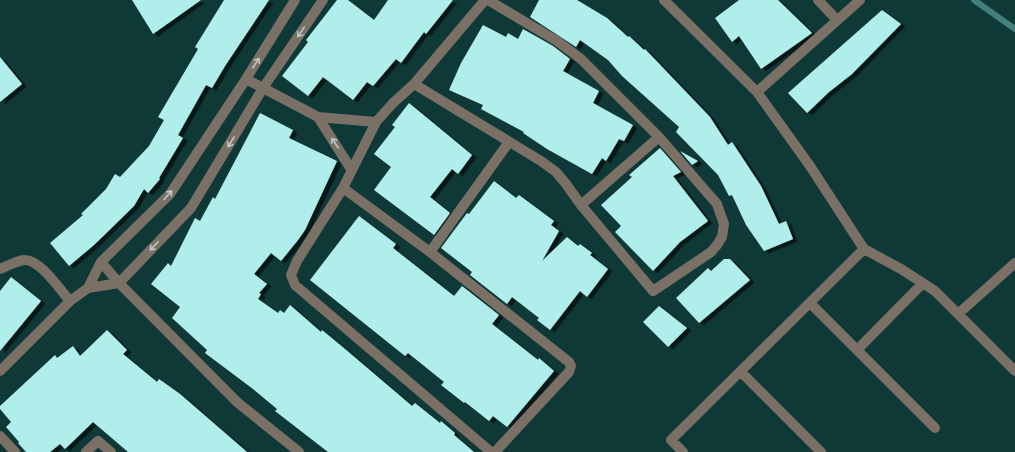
<svg xmlns="http://www.w3.org/2000/svg" width="1015" height="452" font-family="'Nunito Sans',sans-serif">
  <style>
    .lines { fill: none; stroke-linecap: round; stroke-linejoin: round }
    .stream { stroke: #43807d; stroke-width: 6 }
    .building { fill: #afeeea; filter: url(#shadow) }
    .minor { stroke: #7a7066; stroke-width: 10 }
    .oneway { stroke: #bcc6c2 }
  </style>
  <defs>
    <filter id="shadow"><feDropShadow dx="4.5" dy="2.5" stdDeviation="0" flood-color="#0009"/></filter>
  </defs>
  <rect width="100%" height="100%" fill="#0f3937"/>
  <g class="lines">
    <path class="stream" d="M974,0L1015,29"/>
  </g>
  <path class="building" d="M132,0H201L153,34Z
    M224,0H269L225,66L212,88L206,85L178,135L183,138L159,178L160,179L148,193L144,189L134,206L94,245L69,266L50,243L83,215L81,214L106,189L115,174L120,177L149,146L164,120L158,117L198,49L195,47Z
    M337,0H348L374,20L388,0H453L426,34L424,32L401,63L396,59L373,86L367,82L353,100L323,77L308,96L282,76L308,42L306,40Z
    M539,0H577L607,18L628,37L629,36L644,50L645,49L710,117L728,145L732,142L761,186L779,224L786,221L793,239L764,251L746,225L732,195L729,196L718,175L676,132L679,127L622,76L608,60L580,40L576,47L530,17Z
    M739,0H778L812,33L761,69L739,36L732,42L715,18Z
    M882,10L901,24L852,74L829,92L807,113L788,93Z
    M483,25L506,37L508,33L518,39L523,29L553,46L570,59L563,71L599,91L593,103L633,125L624,141L619,139L606,161L602,158L592,174L547,149L523,133L524,132L481,109L483,105L449,90L461,63Z
    M0,57L22,84L0,102Z
    M409,103L472,155L458,174L452,169L430,197L450,213L434,235L374,190L391,167L374,154L395,127L392,125Z
    M260,113L293,130L289,138L337,161L305,230L298,240L281,261L271,253L254,274L267,284L259,293L261,294L258,299L278,313L280,310L284,313L290,305L321,332L322,330L345,349L412,406L415,403L440,423L441,421L455,433L454,435L474,452H328L275,411L277,409L253,389L205,353L207,350L172,318L180,307L151,284L168,263L171,266L195,218L200,221L213,197L215,199Z
    M660,148L681,172L673,176L708,221L680,242L653,271L615,232L621,226L601,205L632,177L629,175Z
    M680,151L698,161L692,165Z
    M494,181L516,198L519,195L554,221L551,225L559,231L542,261L567,237L578,246L580,244L592,253L590,255L608,269L587,297L580,291L550,330L537,320L539,318L512,297L507,304L470,275L472,272L441,248L461,221L467,213L469,214Z
    M359,216L396,244L393,248L454,296L462,286L499,315L492,324L538,360L539,358L554,371L507,427L493,416L489,421L465,402L464,403L441,385L444,382L408,353L405,356L310,280Z
    M724,259H730L750,280L699,323L676,298L708,268L711,271Z
    M11,277L41,301L0,351V291Z
    M659,306L687,328L668,347L643,322Z
    M107,330L127,350L123,354L157,382L159,379L180,394L247,452H128L93,422L65,449L60,444L50,452H26L18,443L19,442L6,427L11,422L0,409V406L55,355L57,358L73,346L80,356Z"/>
  <g class="lines">
    <path class="minor" d="M485,0L414,84L393,103L376,122L343,188L297,261L291,275L295,285L491,452
      M664,0L757,92L810,166L864,249L671,440L683,452
      M818,0L837,20
      M246,79L318,117L376,122
      M414,84L541,161L556,172L566,184L581,205L653,291L711,252L717,245L722,237L724,224L717,204L659,137L581,59L557,41L488,0
      M757,92L860,0
      M318,117L351,169
      M343,188L430,252L569,362L571,366L569,372L495,452
      M581,205L659,137
      M864,249L901,269L935,291L1015,371
      M430,252L509,142
      M101,262L119,283L237,402L299,452
      M0,269C7,266 16,261 24,260C40,259 60,290 70,301
      M88,288L119,283L191,208L263,88L323,0
      M810,303L935,428
      M958,314L1015,263
      M857,350L923,283
      M0,371L70,301L88,288L101,262L170,194L246,79L295,0
      M741,372L821,452
      M0,436L15,452
      M86,452L98,441L111,452"/>
  </g>
  <defs><path id="oneway-shaft" d="M-6 0H5M1.5-3L5.5 0L1.5 3" fill="none" stroke-width="1.6" stroke-linecap="round" stroke-linejoin="round"/></defs>
  <g class="oneway">
    <use href="#oneway-shaft" transform="translate(301 32) rotate(124)"/>
    <use href="#oneway-shaft" transform="translate(256 63) rotate(-57)"/>
    <use href="#oneway-shaft" transform="translate(231 142) rotate(121)"/>
    <use href="#oneway-shaft" transform="translate(335 143) rotate(-123)"/>
    <use href="#oneway-shaft" transform="translate(168 195) rotate(-49)"/>
    <use href="#oneway-shaft" transform="translate(154 246) rotate(134)"/>
  </g>
</svg>
